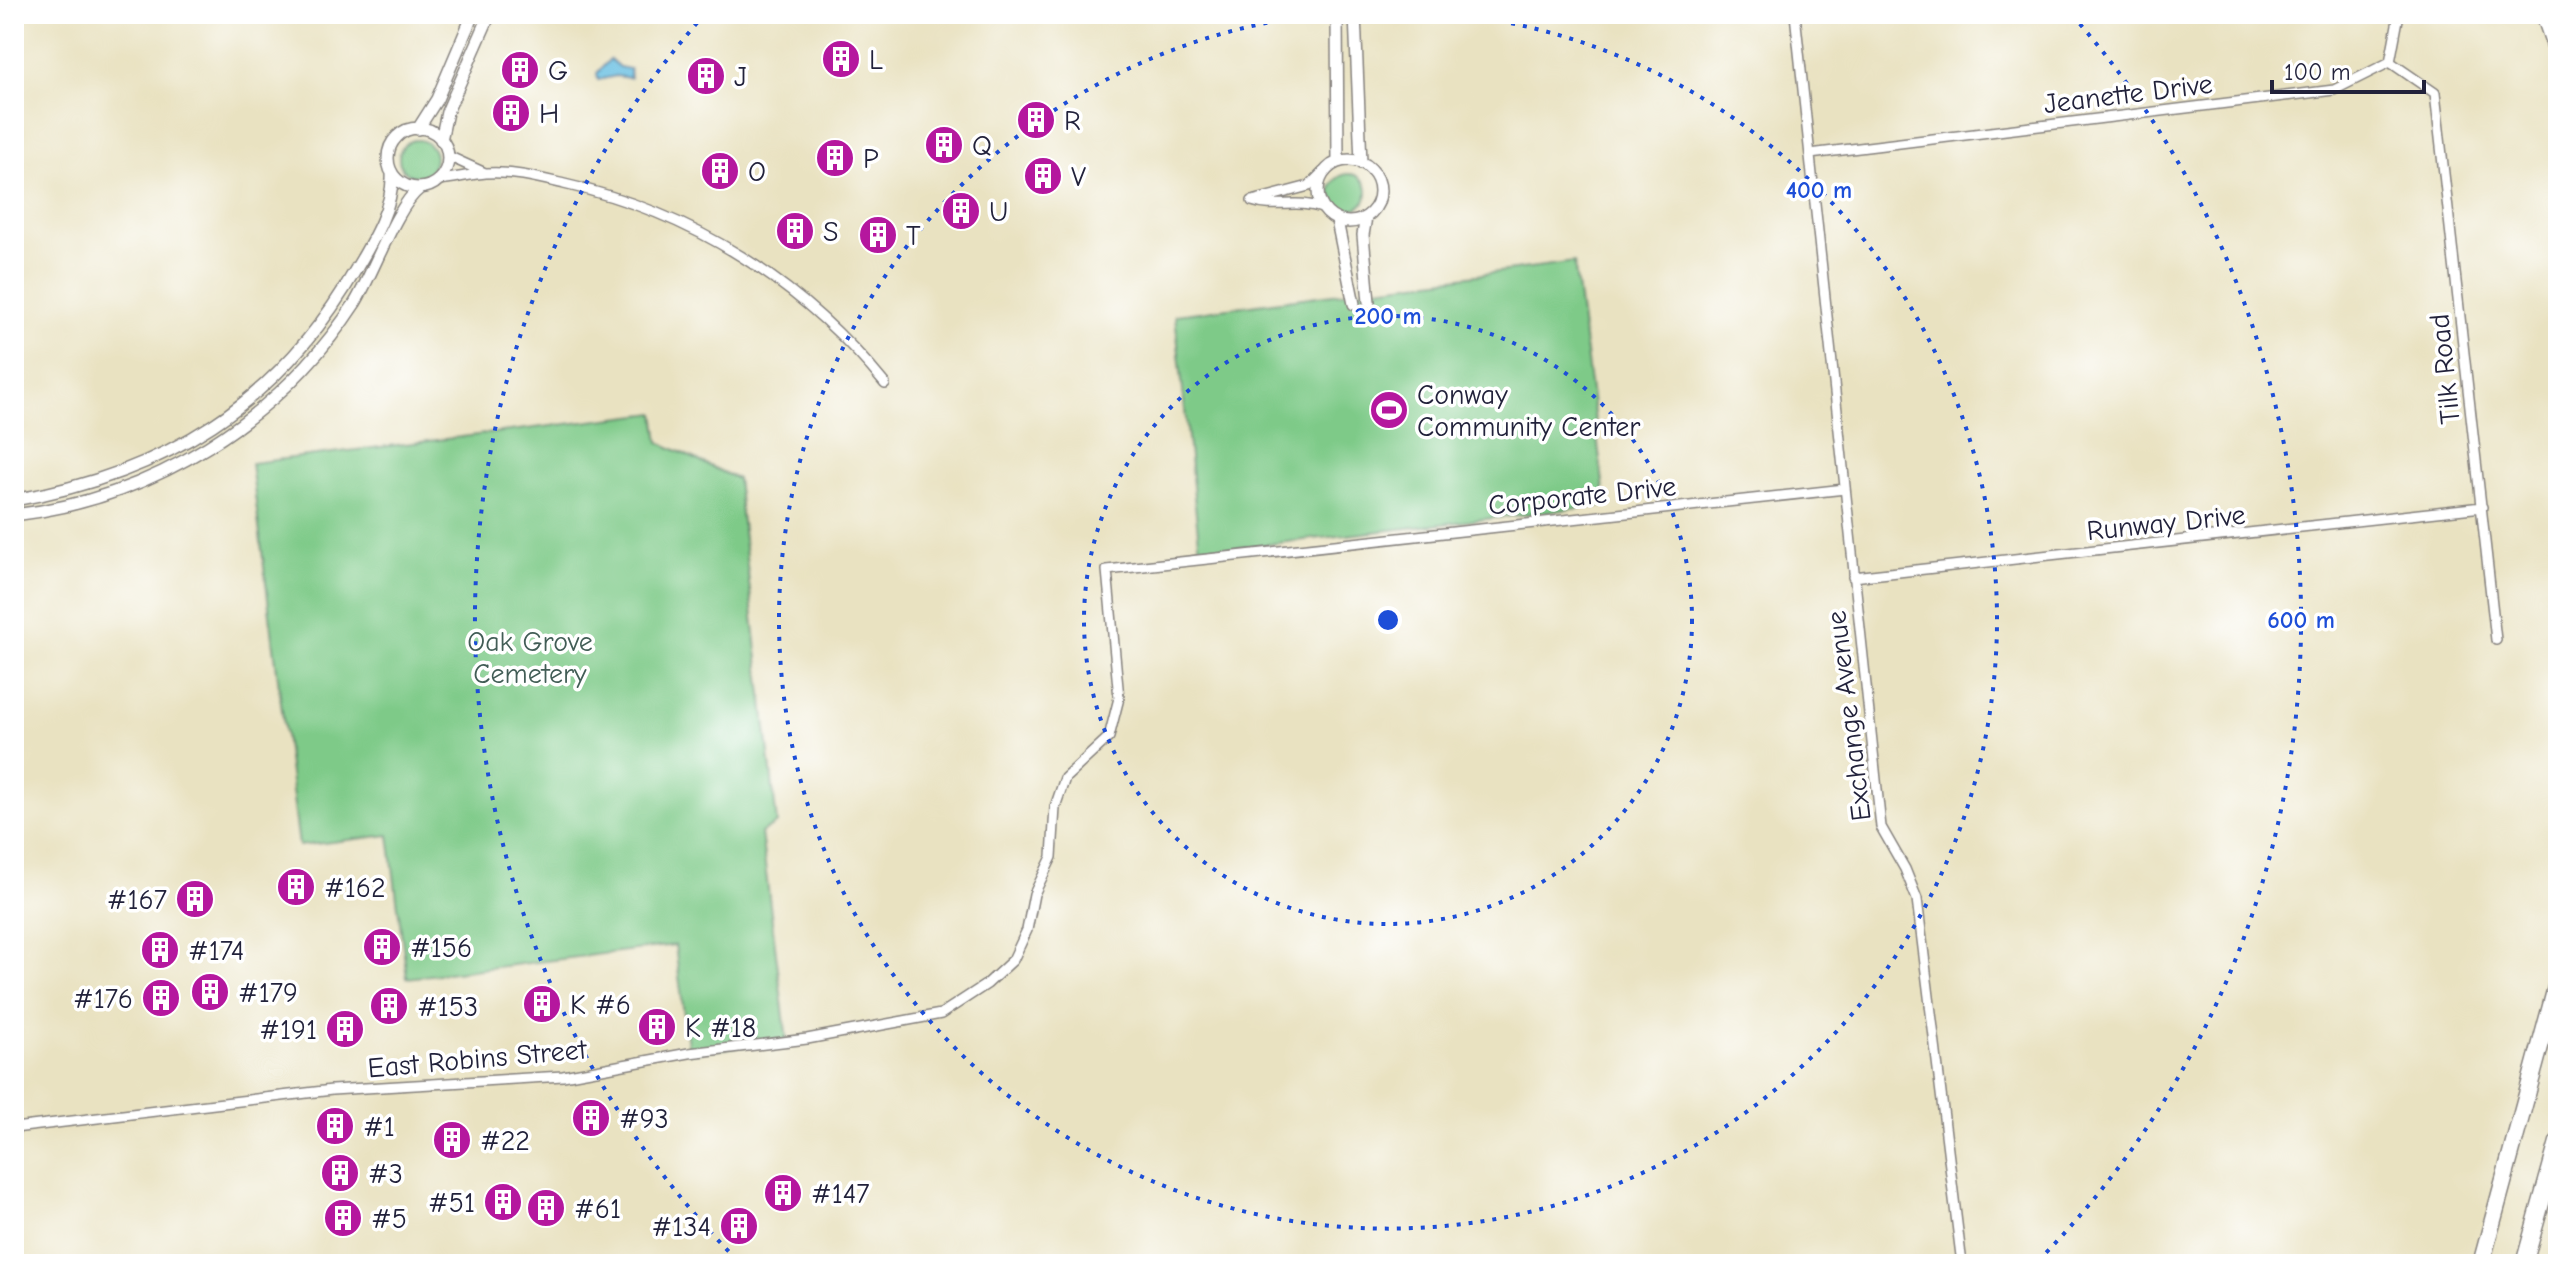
<svg xmlns="http://www.w3.org/2000/svg" width="2572" height="1278" font-family="'Comic Neue',sans-serif">
  <style>
    .green { fill: #7eca88; stroke: #507662; stroke-width: 2 }
    .water { fill: #63bde1; stroke: #42708e; stroke-width: 2 }
    .lines { fill: none; stroke-linecap: round; stroke-linejoin: round }
    .minor-casing { stroke: #86827e; stroke-width: 12 }
    .tertiary-casing { stroke: #86827e; stroke-width: 14 }
    .motorway-casing { stroke: #86827e; stroke-width: 19 }
    .minor { stroke: #fff; stroke-width: 9 }
    .tertiary { stroke: #fff; stroke-width: 11 }
    .motorway { stroke: #fff; stroke-width: 16 }
    .ring { fill: none; stroke: #1d4ed8; stroke-width: 4; stroke-dasharray: 4 8 }
    .labels { text-anchor: middle; stroke-width: 7; stroke-linejoin: round; paint-order: stroke }
    .poi-label { font-size: 28px; fill: #22223b; stroke: #fff; text-anchor: start }
    .street-label { font-size: 28px; fill: #22223b; stroke: #fff }
    .park-label { font-size: 28px; fill: #425d56; stroke: #fff }
    .centre { fill: #1d4ed8; stroke: #fff; stroke-width: 4 }
    .ring-label { font-size: 24px; text-anchor: middle; font-weight: bold; fill: #1d4ed8; stroke: #fff; stroke-width: 7; stroke-linejoin: round; paint-order: stroke }
  </style>
  <rect width="100%" height="100%" fill="#fff"/>
  <filter id="ink" filterUnits="userSpaceOnUse"><feTurbulence type="fractalNoise" baseFrequency=".0125" numOctaves="2"/><feDisplacementMap in="SourceGraphic" scale="16" xChannelSelector="R" yChannelSelector="G"/><feConvolveMatrix kernelMatrix="1 2 1 2 8 2 1 2 1" color-interpolation-filters="sRGB"/></filter>
  <filter id="wash" filterUnits="userSpaceOnUse"><feTurbulence type="fractalNoise" baseFrequency=".006" numOctaves="4" result="noise"/><feDisplacementMap in="SourceGraphic" scale="32" xChannelSelector="R" yChannelSelector="G"/><feGaussianBlur stdDeviation="1.8" result="paint"/><feColorMatrix in="noise" values="0 0 0 0 0 0 0 0 0 0 0 0 0 0 0 0 0 1.4 0 .05"/><feComposite in="paint" operator="in"/></filter>
  <g filter="url(#wash)">
    <rect width="100%" height="100%" fill="#e9e2c1"/>
    <path class="green" d="M399 158a18 18 0 1 1 36 0a18 18 0 1 1-36 0Z
      M1331 192a18 18 0 1 1 36 0a18 18 0 1 1-36 0Z
      M1574,262L1606,505L1200,552L1175,315Z
      M655,413L659,442L737,479L777,823L761,833L787,1041L689,1053L675,945L407,978L389,835L299,846L251,463Z"/>
    <path class="water" d="M610,59L619,67L630,69V78L616,76L598,80L597,73Z"/>
  </g>
  <g filter="url(#ink)">
    <g class="lines">
      <g class="minor-casing">
        <path id="minor" d="M1795,14L1881,827L1905,869L1917,899L1962,1264
          M2390,62L2399,14
          M1810,154L2334,90L2390,62L2435,93L2496,640
          M448,156L483,172
          M438,180C454,179 471,174 486,173C512,171 539,178 564,184C692,212 803,283 885,384
          M1252,201L1309,186L1323,172
          M1252,201C1275,209 1298,199 1322,208
          M1853,577L2482,507
          M14,1128L332,1090L563,1076L689,1053L807,1039L941,1014L987,984L1013,960L1027,930L1034,894L1052,857L1055,807L1065,778L1109,737L1119,698L1107,570L1845,489"/>
      </g>
      <g class="tertiary-casing">
        <path id="tertiary" d="M1337,14L1338,162
          M1355,14L1361,163
          M388 158a30 30 0 1 1 60 0a30 30 0 1 1-60 0Z
          M418,129L437,99L473,14
          M441,140L447,112L490,14
          M1318 191a31 31 0 1 1 62 0a31 31 0 1 1-62 0Z
          M1366,217L1363,235L1369,302
          M1337,221L1354,304
          M14,500C164,474 279,404 356,269C372,242 394,206 392,173
          M14,515C152,499 279,420 355,303C374,272 396,206 420,188"/>
      </g>
      <g class="motorway-casing">
        <path id="motorway" d="M2544,14L2558,54
          M2481,1264L2558,980
          M2524,1264L2558,1142"/>
      </g>
      <use href="#minor" class="minor"/>
      <use href="#tertiary" class="tertiary"/>
      <use href="#motorway" class="motorway"/>
    </g>
  </g>
  <g class="ring">
    <circle cx="1388" cy="620" r="304"/>
    <path d="M1452 14A609 609 0 1 1 1324 14"/>
    <path d="M737 1260A913 913 0 0 1 704 15M2072 15A913 913 0 0 1 2039 1260"/>
  </g>
  <defs>
    <g id="building-disc" transform="scale(2)"><circle r="9.5" fill="#b5179e" stroke="#fff"/><path d="M-4-6H4V6H1V3H-1V6H-4ZM-2.5-4.3h1.7v1.8h-1.7ZM.8-4.3h1.7v1.8H.8ZM-2.5-1h1.7V.8h-1.7ZM.8-1h1.7V.8H.8Z" fill="#fff"/></g>
    <g id="stadium-disc" transform="scale(2)"><circle r="9.5" fill="#b5179e" stroke="#fff"/><path d="M0-5a6.5 5 0 1 0 0 10a6.5 5 0 1 0 0-10ZM-3.5-1.8h7v3.6h-7Z" fill="#fff"/></g>
  </defs>
  <g fill-rule="evenodd">
    <use href="#building-disc" x="841" y="59"/>
    <use href="#building-disc" x="520" y="70"/>
    <use href="#building-disc" x="706" y="76"/>
    <use href="#building-disc" x="511" y="113"/>
    <use href="#building-disc" x="1036" y="120"/>
    <use href="#building-disc" x="944" y="145"/>
    <use href="#building-disc" x="835" y="158"/>
    <use href="#building-disc" x="720" y="171"/>
    <use href="#building-disc" x="1043" y="176"/>
    <use href="#building-disc" x="961" y="211"/>
    <use href="#building-disc" x="795" y="231"/>
    <use href="#building-disc" x="878" y="235"/>
    <use href="#stadium-disc" x="1389" y="410"/>
    <use href="#building-disc" x="296" y="887"/>
    <use href="#building-disc" x="195" y="899"/>
    <use href="#building-disc" x="382" y="947"/>
    <use href="#building-disc" x="160" y="950"/>
    <use href="#building-disc" x="210" y="992"/>
    <use href="#building-disc" x="161" y="998"/>
    <use href="#building-disc" x="542" y="1004"/>
    <use href="#building-disc" x="389" y="1006"/>
    <use href="#building-disc" x="657" y="1027"/>
    <use href="#building-disc" x="345" y="1029"/>
    <use href="#building-disc" x="591" y="1118"/>
    <use href="#building-disc" x="335" y="1126"/>
    <use href="#building-disc" x="452" y="1140"/>
    <use href="#building-disc" x="340" y="1173"/>
    <use href="#building-disc" x="783" y="1193"/>
    <use href="#building-disc" x="503" y="1202"/>
    <use href="#building-disc" x="546" y="1208"/>
    <use href="#building-disc" x="343" y="1218"/>
    <use href="#building-disc" x="739" y="1226"/>
  </g>
  <g class="labels">
    <g class="poi-label">
      <text x="869" y="69">L</text>
      <text x="548" y="80">G</text>
      <text x="734" y="86">J</text>
      <text x="539" y="123">H</text>
      <text x="1064" y="130">R</text>
      <text x="972" y="155">Q</text>
      <text x="863" y="168">P</text>
      <text x="748" y="181">O</text>
      <text x="1071" y="186">V</text>
      <text x="989" y="221">U</text>
      <text x="823" y="241">S</text>
      <text x="906" y="245">T</text>
      <text x="1417" y="404">Conway<tspan x="1417" dy="32">Community Center</tspan></text>
      <text x="324" y="897">#162</text>
      <text x="167" y="909" text-anchor="end">#167</text>
      <text x="410" y="957">#156</text>
      <text x="188" y="960">#174</text>
      <text x="238" y="1002">#179</text>
      <text x="133" y="1008" text-anchor="end">#176</text>
      <text x="570" y="1014">K #6</text>
      <text x="417" y="1016">#153</text>
      <text x="685" y="1037">K #18</text>
      <text x="317" y="1039" text-anchor="end">#191</text>
      <text x="619" y="1128">#93</text>
      <text x="363" y="1136">#1</text>
      <text x="480" y="1150">#22</text>
      <text x="368" y="1183">#3</text>
      <text x="811" y="1203">#147</text>
      <text x="475" y="1212" text-anchor="end">#51</text>
      <text x="574" y="1218">#61</text>
      <text x="371" y="1228">#5</text>
      <text x="711" y="1236" text-anchor="end">#134</text>
    </g>
    <g class="street-label">
      <text transform="translate(2128 93) rotate(-7)" y="10">Jeanette Drive</text>
      <text transform="translate(2444 369) rotate(-96)" y="10">Tilk Road</text>
      <text transform="translate(1582 495) rotate(-6)" y="10">Corporate Drive</text>
      <text transform="translate(2166 522) rotate(-6)" y="10">Runway Drive</text>
      <text transform="translate(1848 716) rotate(-97)" y="10">Exchange Avenue</text>
      <text transform="translate(477 1058) rotate(-5)" y="10">East Robins Street</text>
    </g>
    <g class="park-label">
      <text x="530" y="651">Oak Grove<tspan x="530" dy="32">Cemetery</tspan></text>
    </g>
  </g>
  <circle cx="1388" cy="620" r="12" class="centre"/>
  <g class="ring-label">
    <text x="1819" y="198">400 m</text>
    <text x="1388" y="324">200 m</text>
    <text x="2301" y="628">600 m</text>
  </g>
  <rect width="2572" height="1278" fill="none" stroke="#fff" stroke-width="48"/>
  <path d="M2272 80v12h152v-12" fill="none" stroke="#22223b" stroke-width="4"/>
  <text x="2284" y="80" font-size="24" fill="#22223b" stroke="#ffffff" stroke-width="6" paint-order="stroke">100 m</text>
</svg>
